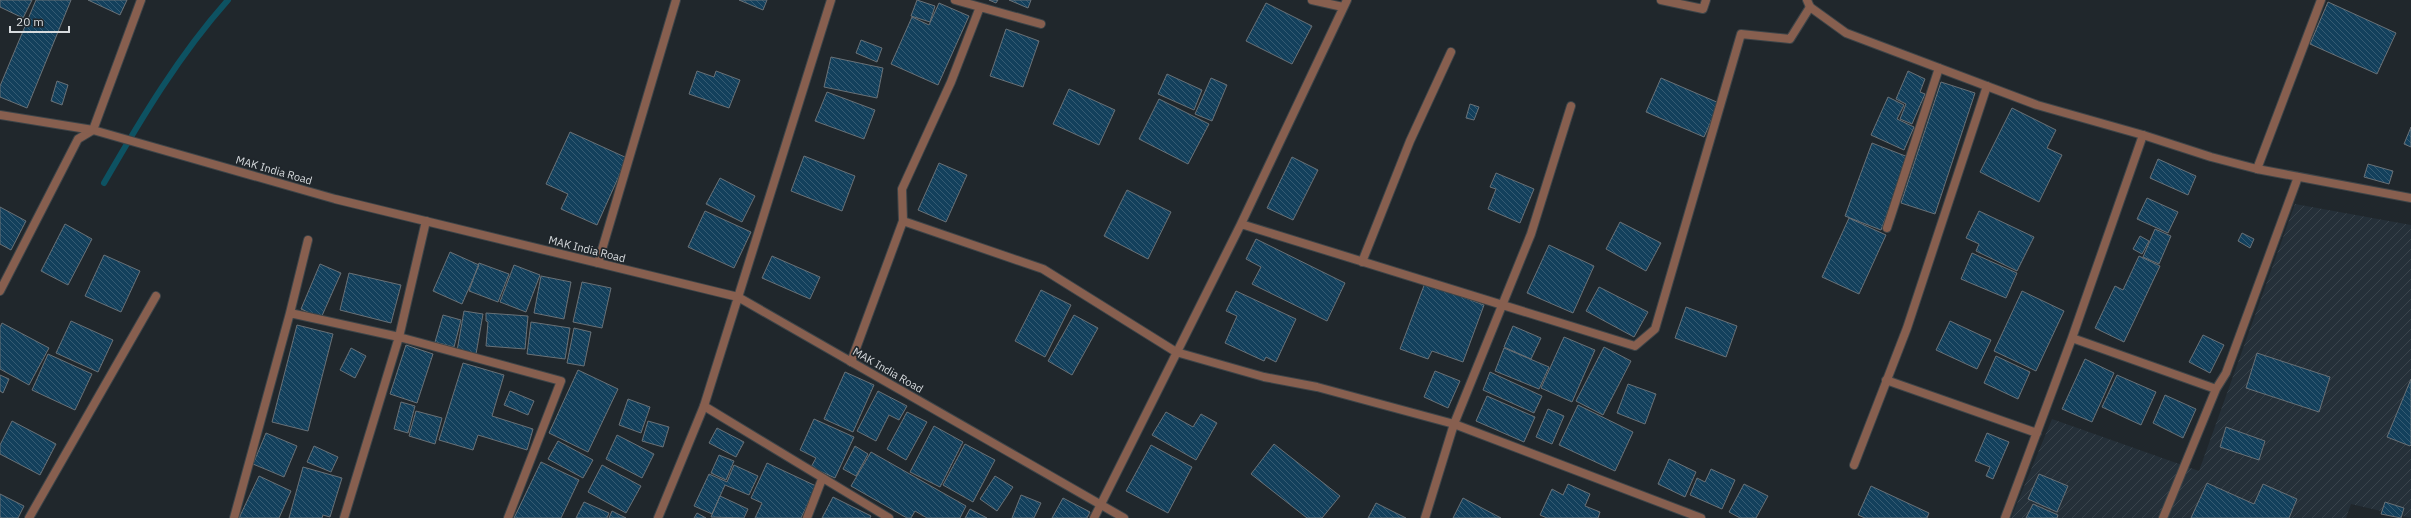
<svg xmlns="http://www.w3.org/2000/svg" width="2411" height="518" font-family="'IBM Plex Sans',sans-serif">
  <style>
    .industrial { fill: url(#industrial-furrows) }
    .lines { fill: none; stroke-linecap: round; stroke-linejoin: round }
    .stream { stroke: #0d5262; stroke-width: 6 }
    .building { fill: url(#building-back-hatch); stroke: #697177 }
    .minor-casing { stroke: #3d4448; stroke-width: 10 }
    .tertiary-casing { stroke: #3d4448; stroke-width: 10 }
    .minor { stroke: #875f4f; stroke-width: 8 }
    .tertiary { stroke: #875f4f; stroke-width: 8 }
    .labels { text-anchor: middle; stroke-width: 3.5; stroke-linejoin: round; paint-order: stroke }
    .street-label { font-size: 11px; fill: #d7dbde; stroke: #20272c }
  </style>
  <defs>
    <pattern id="industrial-furrows" width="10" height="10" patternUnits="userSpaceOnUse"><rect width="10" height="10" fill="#253039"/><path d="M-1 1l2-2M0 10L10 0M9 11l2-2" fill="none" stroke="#3a444c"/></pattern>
    <pattern id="building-back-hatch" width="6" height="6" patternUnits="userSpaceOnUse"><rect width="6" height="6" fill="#13405c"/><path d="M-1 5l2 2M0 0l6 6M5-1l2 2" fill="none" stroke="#355b73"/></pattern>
  </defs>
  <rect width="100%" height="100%" fill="#20272c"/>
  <path class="industrial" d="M2295,204L2411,225V518L2351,504L2346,518H2011L2052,419L2199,471Z"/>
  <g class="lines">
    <path class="stream" d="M104,183C141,119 179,55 228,0"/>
  </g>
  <path class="building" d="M0,0H32L23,18L0,7Z
    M36,0H71L27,108L0,97V86Z
    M88,0H127L120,15Z
    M739,0H767L763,10Z
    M917,0L935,6L930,22L911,16Z
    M989,0H998L996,3Z
    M1009,0H1031L1028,8Z
    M2328,2L2396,33L2377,74L2310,44Z
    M939,3L969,16L938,85L891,64L912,17L929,25Z
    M1266,3L1312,26L1292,64L1246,41Z
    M1006,29L1039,41L1023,87L990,76Z
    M861,40L882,48L877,62L856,53Z
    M831,57L883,68L877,98L824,87Z
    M697,71L714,77L716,71L740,80L729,108L689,94Z
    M1908,71L1925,79L1920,92L1925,94L1912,124L1900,119L1906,104L1896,99Z
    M1167,74L1202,90L1194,110L1158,94Z
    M1211,78L1227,85L1212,121L1195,114Z
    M1661,78L1719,103L1704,137L1646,112Z
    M57,81L68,85L62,105L51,101Z
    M1941,82L1975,93L1935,214L1901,203Z
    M1069,89L1115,110L1099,145L1053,124Z
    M827,92L875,110L864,139L815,121Z
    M1888,97L1904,105L1897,119L1914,127L1904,150L1871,135Z
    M1159,99L1209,124L1188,164L1139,139Z
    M1470,104L1479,107L1474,120L1466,118Z
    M2012,108L2056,130L2047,148L2062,155L2039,202L1980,172Z
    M2411,127V147L2404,144Z
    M570,132L627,158L597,225L561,209L568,194L546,184Z
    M1872,143L1908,157L1881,230L1845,216Z
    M804,156L855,176L842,211L791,191Z
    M1292,157L1318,170L1293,220L1267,208Z
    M2158,159L2196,176L2188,195L2150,178Z
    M939,163L967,175L946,222L918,210Z
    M2368,164L2393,171L2389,184L2364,177Z
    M1496,173L1534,189L1520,223L1488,209L1496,189L1490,187Z
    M720,178L755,196L742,222L706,204Z
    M1127,190L1171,212L1148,259L1104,236Z
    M2147,198L2178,212L2168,233L2137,219Z
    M0,207L26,221L11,250L0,244Z
    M705,211L751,232L734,268L688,247Z
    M1979,211L2034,237L2017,271L1976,251L1979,244L1966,238Z
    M1849,218L1886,235L1859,294L1822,277Z
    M1620,222L1661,243L1646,271L1606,249Z
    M65,224L92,239L68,285L41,271Z
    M2155,229L2171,236L2159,264L2143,257Z
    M2242,233L2254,239L2250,248L2238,241Z
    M2140,236L2149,241L2142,254L2133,249Z
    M1256,239L1345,283L1327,321L1252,284L1261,267L1246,259Z
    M1549,245L1594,266L1573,313L1527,293Z
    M450,252L479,265L462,304L433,291Z
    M1972,253L2017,273L2006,298L1961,279Z
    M104,255L140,271L121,312L85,296Z
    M772,256L820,277L810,299L762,278Z
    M2139,256L2160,266L2124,342L2095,328L2115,286L2123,290Z
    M479,263L509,274L498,302L469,291Z
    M320,264L341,273L321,318L301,309Z
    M514,265L540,275L526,312L500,302Z
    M349,273L401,285L391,323L340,310Z
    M541,276L571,282L564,319L534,313Z
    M582,282L611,288L602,328L573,322Z
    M1425,283L1484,305L1463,362L1432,351L1428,359L1400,349Z
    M1599,287L1648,312L1634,337L1586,311Z
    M1041,290L1071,305L1045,357L1015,341Z
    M1236,291L1296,319L1276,362L1266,357L1264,361L1225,343L1237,316L1226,311Z
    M2022,291L2064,311L2036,371L1994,351Z
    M1686,307L1737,326L1726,357L1675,338Z
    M464,311L483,314L476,354L457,351Z
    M486,313L528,316L525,349L486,346L488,322L486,321Z
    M443,315L461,320L454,347L435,342Z
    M1074,315L1098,328L1072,375L1048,361Z
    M71,321L113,340L98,372L56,353Z
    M1950,321L1991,340L1977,369L1936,350Z
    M531,322L570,328L565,359L527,354Z
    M2,323L49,348L29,385L0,369V327Z
    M297,325L333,334L308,431L272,422Z
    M1513,326L1541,338L1531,359L1504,347Z
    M574,328L591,332L584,366L567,363Z
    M2203,335L2224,345L2210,373L2189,362Z
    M1564,337L1595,350L1572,402L1541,388Z
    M406,345L433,354L417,403L390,394Z
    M1604,347L1631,361L1603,415L1576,401Z
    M351,348L366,356L355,378L340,370Z
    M1504,348L1549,367L1539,389L1495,371Z
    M2257,353L2330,377L2319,412L2246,388Z
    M48,354L92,374L75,410L32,390Z
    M1996,356L2030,372L2018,399L1984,383Z
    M2085,359L2114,373L2092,422L2062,409Z
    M463,363L504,375L492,416L533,429L527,450L478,435L473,450L439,440Z
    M578,370L618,389L588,452L549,433Z
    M1435,371L1460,381L1448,408L1424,397Z
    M845,372L874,385L853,432L824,419Z
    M1490,372L1542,396L1534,413L1483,390Z
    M0,375L9,379L3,393L0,391Z
    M2117,375L2156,392L2141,425L2102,407Z
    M2411,379V445L2410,446L2387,437Z
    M1628,384L1656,394L1645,424L1617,413Z
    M510,391L534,401L528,415L504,405Z
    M878,391L907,406L899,420L889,415L876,441L857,431Z
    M2165,395L2196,409L2183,438L2153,423Z
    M1487,396L1535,417L1524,442L1476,421Z
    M628,399L650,407L641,433L619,425Z
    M401,402L415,406L408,433L394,429Z
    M1578,405L1633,432L1615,471L1559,445Z
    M1548,409L1564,416L1552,444L1536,437Z
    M416,411L442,418L435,444L409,436Z
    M907,412L927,422L906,460L887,449Z
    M1166,412L1193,427L1201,414L1217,423L1196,460L1152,435Z
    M814,419L854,437L835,478L811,467L816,458L800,450Z
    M12,421L56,444L40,475L0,454V445Z
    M648,421L669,427L663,447L642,441Z
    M934,426L963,442L940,487L910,472Z
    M2226,427L2265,441L2259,460L2220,447Z
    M717,428L744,442L736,457L709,443Z
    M266,433L297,446L284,477L253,464Z
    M1987,433L2009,442L1993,479L1986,476L1990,467L1975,461Z
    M617,435L654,454L642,478L606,459Z
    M558,441L593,460L583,478L548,459Z
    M965,444L995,460L973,502L943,485Z
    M1274,444L1340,496L1322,518H1307L1251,474Z
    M1151,445L1192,467L1168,513L1126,491Z
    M314,446L338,457L331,472L307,462Z
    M855,446L868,454L856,476L843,469Z
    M871,452L966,506L960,518H927L915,511L911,518H907L851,486Z
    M719,455L734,461L726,480L711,473Z
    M1669,459L1696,472L1685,497L1658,484Z
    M541,462L579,480L561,518H514Z
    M767,463L816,486L801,518H755L762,503L751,498Z
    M602,465L641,486L626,513L588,492Z
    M734,465L758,476L749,495L725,485L712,514L694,506L709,474L727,482Z
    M303,467L342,478L330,517L323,515L322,518H289Z
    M1711,469L1735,480L1722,509L1690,495L1697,478L1705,482Z
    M2039,474L2068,486L2057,512L2028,499Z
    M259,476L291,491L279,518H239Z
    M995,476L1013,487L997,511L980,499Z
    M2207,483L2254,504L2263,484L2297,499L2289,518H2191Z
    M1568,484L1590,494L1585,506L1600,512L1598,518H1547L1540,515L1552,489L1563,495Z
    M1744,484L1768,496L1756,518H1740L1729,512Z
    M1871,486L1929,513L1927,518H1865L1858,515Z
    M0,494L24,506L18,518H0Z
    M1021,495L1041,503L1034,518H1012Z
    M720,496L748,509L744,518L711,517Z
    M833,497L871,516L870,518H822Z
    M1063,498L1090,512L1087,518H1052Z
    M1463,498L1501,518H1453Z
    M584,502L609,513L607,518H576Z
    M2385,502L2404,508L2401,518L2381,514Z
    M1376,503L1406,518H1368Z
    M2033,504L2058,515L2057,518H2026Z
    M970,509L987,518H965Z
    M612,511L626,518H609Z
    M697,513L706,518H694Z"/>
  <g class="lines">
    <g class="minor-casing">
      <path id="minor" d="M955,0L1041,24
        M1312,0L1343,7
        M1661,0L1703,9L1706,0
        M2257,169L2321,0
        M903,221L1043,269L1176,352L1264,377L1317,387L1454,424L1701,518
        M1241,224L1347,0
        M1887,228L1939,68
        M308,240L290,313L399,337L561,381L508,518
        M1362,262L1410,141L1451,52
        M598,263L676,0
        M0,291L78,139L93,130L141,0
        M2072,338L2216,389
        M851,362L903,221L902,189L951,82L980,7
        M1886,380L2037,433
        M704,406L889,518
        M1854,465L1907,328L1987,86
        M29,518L156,296
        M234,518L290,313
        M344,518L399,337L426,221
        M807,518L822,479
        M1094,518L1241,224L1635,346L1655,329L1741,34L1790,39L1810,7
        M1425,518L1454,424L1531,234L1571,106
        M2005,518L2072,338L2143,135
        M2163,518L2216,389L2226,373L2298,177"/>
    </g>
    <g class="tertiary-casing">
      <path id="tertiary" d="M1807,0L1810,7L1846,33L2037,105L2143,135L2211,157L2257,169L2411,198
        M0,115L93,130L335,199L738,297L1124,518
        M658,518L704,406L831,0"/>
    </g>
    <use href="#minor" class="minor"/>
    <use href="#tertiary" class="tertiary"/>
  </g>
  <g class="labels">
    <g class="street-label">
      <text transform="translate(274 170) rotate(16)" y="4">MAK India Road</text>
      <text transform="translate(587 249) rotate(14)" y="4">MAK India Road</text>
      <text transform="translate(888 370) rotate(30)" y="4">MAK India Road</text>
    </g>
  </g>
  <path d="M10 26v6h59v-6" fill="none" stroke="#d7dbde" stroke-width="2"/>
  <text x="16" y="26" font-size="12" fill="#d7dbde" stroke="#20272c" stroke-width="3" paint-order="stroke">20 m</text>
</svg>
